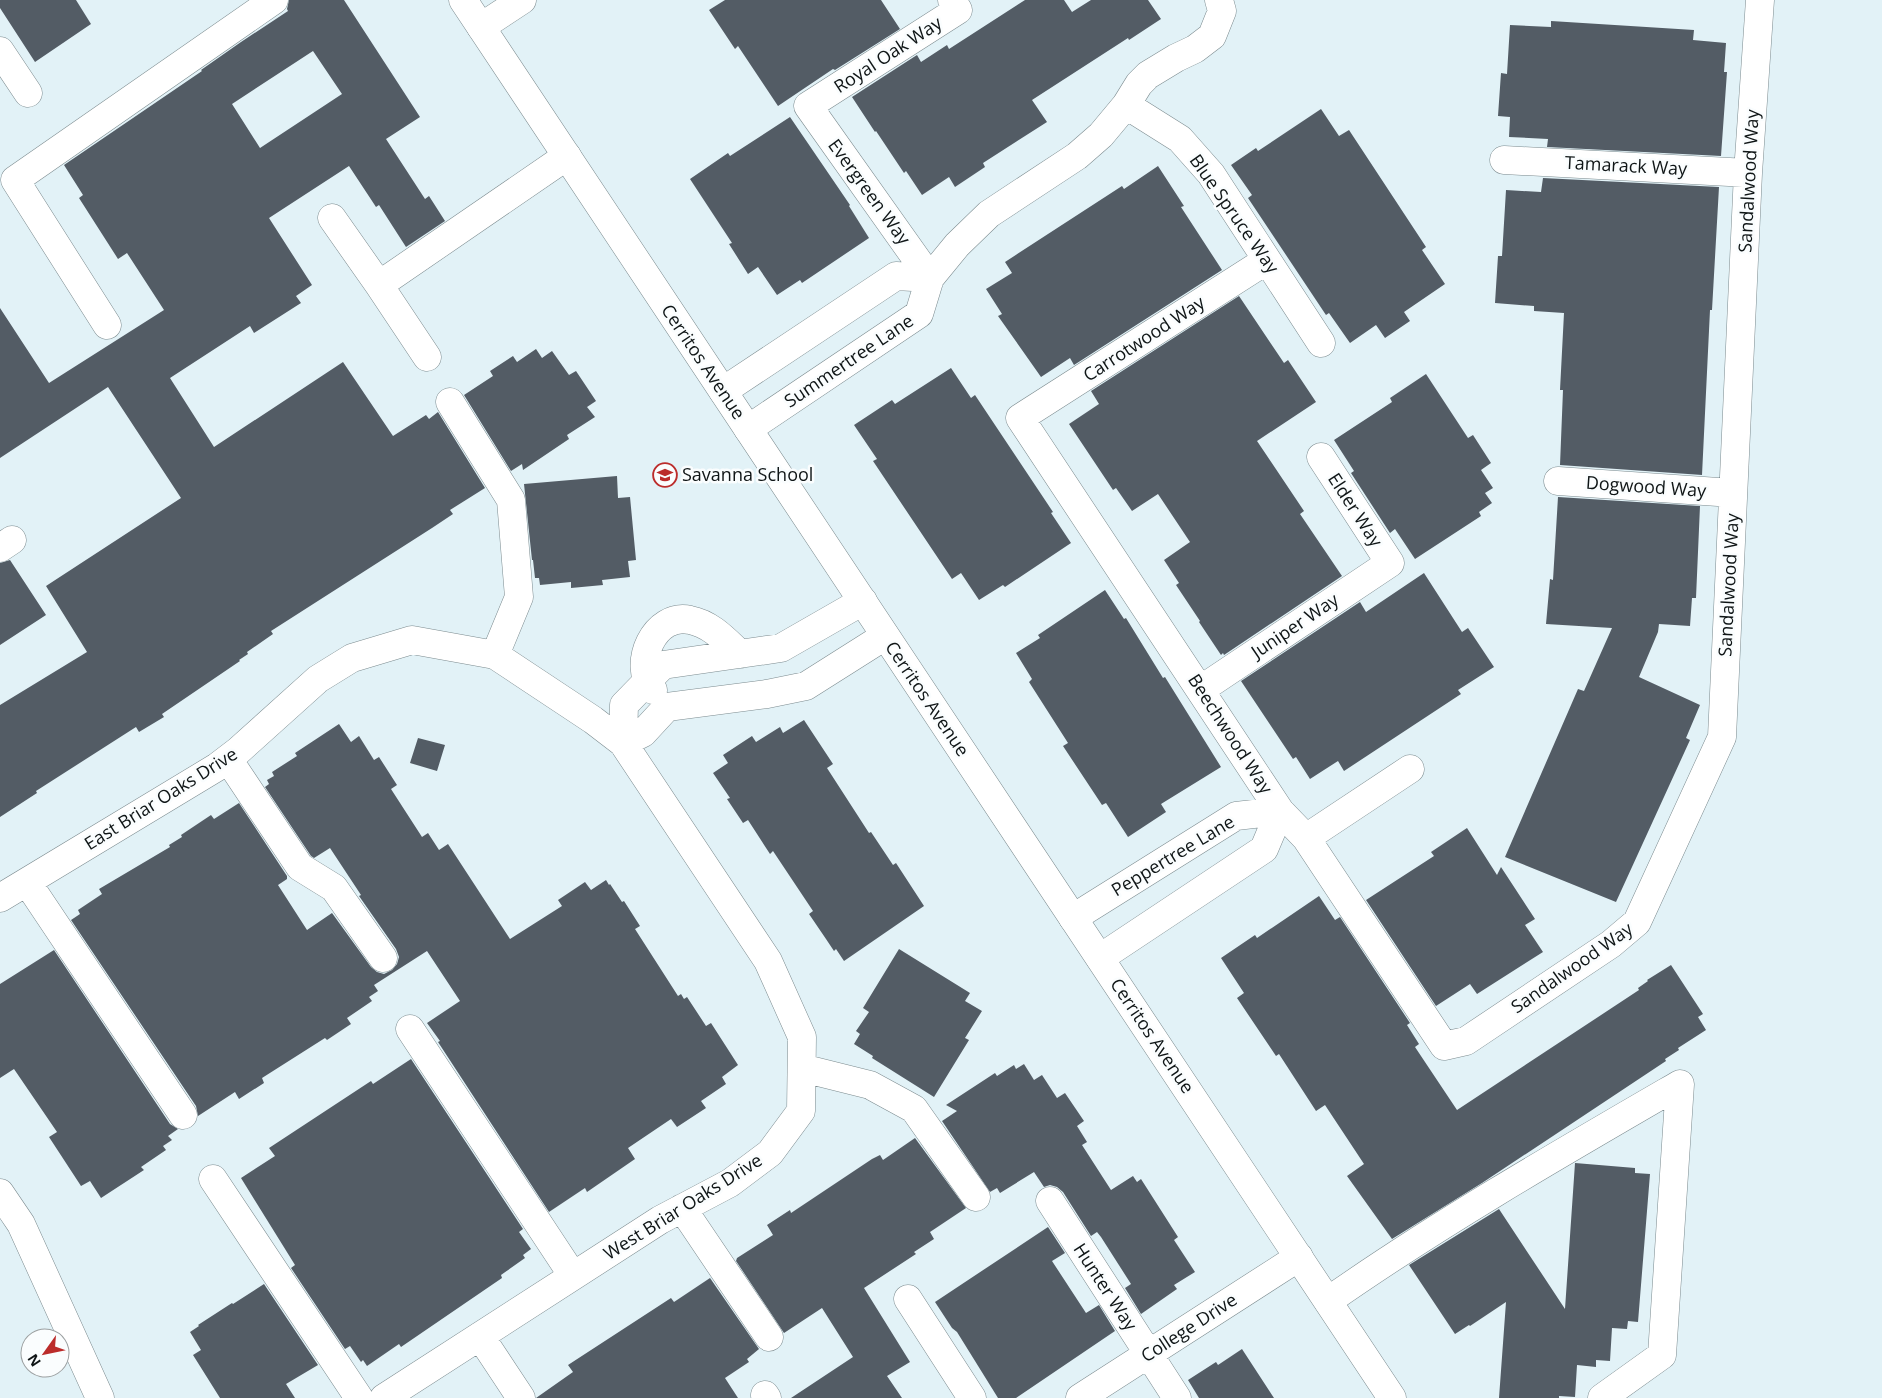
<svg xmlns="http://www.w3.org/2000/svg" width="1882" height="1398" font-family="'Open Sans',sans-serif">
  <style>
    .building { fill: #535c65; fill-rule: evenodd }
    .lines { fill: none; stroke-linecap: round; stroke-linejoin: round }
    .minor-casing { stroke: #7c8b8f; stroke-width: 29 }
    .major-casing { stroke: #7c8b8f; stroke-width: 29 }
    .minor { stroke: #fff; stroke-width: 28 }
    .major { stroke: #fff; stroke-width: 28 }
    .labels { text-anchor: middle; stroke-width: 5; stroke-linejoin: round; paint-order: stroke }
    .street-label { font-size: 18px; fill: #0f1516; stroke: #fafdfe }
    .poi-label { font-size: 18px; fill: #0f1516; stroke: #fafdfe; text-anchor: start }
  </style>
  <rect width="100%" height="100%" fill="#e2f2f7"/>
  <path class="building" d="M0,0H76L91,24L35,62L0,8Z
    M289,0H344L420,117L386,139L425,199L429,196L445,221L406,247L379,205L376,207L349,166L269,218L312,285L296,296L301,303L254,333L250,326L170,378L214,447L343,362L393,436L426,415L429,419L438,412L485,488L450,510L453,514L432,528L271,631L273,634L247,652L248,654L239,660L240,661L162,714L164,717L139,732L136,727L36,791L37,793L0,817V705L87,652L46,586L181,498L108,387L0,458V308L49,383L164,310L127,253L118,259L79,198L83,195L64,165L202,71L201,70L241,42L288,11L287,9ZM313,51L342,94L260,148L232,104Z
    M725,0H881L900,29L835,70L833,69L778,106L738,46L735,49L709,10Z
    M1025,0H1064L1072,12L1091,0H1148L1161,19L1129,40L1128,38L1032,100L1047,122L983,163L985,167L955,187L949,177L922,195L906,171L904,173L876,131L875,132L852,97L917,55L921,62L947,45L949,49Z
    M1551,21L1694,30L1693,40L1726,43L1724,72H1727L1721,156L1547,147L1548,139L1509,137L1510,117L1498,116L1501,73L1507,74L1510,25L1551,27Z
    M1321,109L1339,136L1349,130L1426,247L1422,250L1445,284L1404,312L1410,321L1385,338L1376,325L1350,343L1329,313L1326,315L1248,198L1252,195L1231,165L1256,148L1258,151Z
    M790,117L850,205L849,206L869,238L802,283L800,280L777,295L758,267L748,274L729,244L732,243L690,179L728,153L730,156Z
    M1158,166L1184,206L1181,207L1222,270L1074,365L1070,358L1041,377L998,316L1002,314L986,289L1012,273L1005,262L1122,186L1124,189Z
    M1543,178L1719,187L1712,310H1710L1702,475L1560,465L1563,390H1560L1564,313L1534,311V306L1495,303L1498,256H1502L1506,190L1541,192Z
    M1239,296L1284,363L1288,360L1316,402L1257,441L1304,511L1300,514L1342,576L1224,655L1223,653L1221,655L1199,622L1200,621L1176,585L1179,583L1164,560L1190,542L1158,494L1132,511L1116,488L1113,490L1069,424L1099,404L1091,391Z
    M536,349L542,358L552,351L569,375L576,371L596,401L587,407L595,417L567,435L569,439L523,470L522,464L511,471L464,395L493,376L490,371L513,356L517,362Z
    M951,368L971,398L975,395L1053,512L1051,513L1071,543L1005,587L1003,585L979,600L961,573L952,579L873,461L877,459L854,425L892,400L895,404Z
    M1426,374L1468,438L1473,435L1491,463L1481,470L1493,488L1485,493L1492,503L1479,512L1481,516L1415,559L1395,529L1390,533L1351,473L1354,471L1334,440L1392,402L1390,398Z
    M617,476L618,498L630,497L636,560L628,561L630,577L602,580L603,585L571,588V582L540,585L539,578H535L533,560H532L524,484Z
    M1558,497L1700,506L1696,598H1692L1690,626L1659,624L1658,632L1639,677L1700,705L1686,738L1690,740L1616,902L1505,857L1578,689L1584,691L1612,628L1546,624L1550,579L1553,580Z
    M10,560L46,615L0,645V563Z
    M1424,573L1462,632L1468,628L1494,667L1458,690L1461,694L1344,771L1338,761L1310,779L1296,757L1293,759L1241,681L1360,602L1366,612Z
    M1105,590L1124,619L1126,618L1163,678L1165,677L1221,767L1161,804L1166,812L1128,837L1106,803L1102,805L1063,746L1068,743L1029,682L1032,679L1016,653L1040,638L1038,635Z
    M804,720L833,764L827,768L869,833L871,832L893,865L896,863L924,906L844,961L836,949L834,951L826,939L809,914L813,911L773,851L770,854L748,820L743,823L727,799L730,798L713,773L728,763L723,755L752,736L756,742L780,727L783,733Z
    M339,724L351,742L359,736L374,760L379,757L397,785L391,789L422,837L428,833L439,850L448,844L510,939L562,906L558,900L585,882L591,890L606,880L609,885L610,884L622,902L624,901L640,926L635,929L678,996L681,994L684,999L687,997L706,1026L711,1023L738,1065L722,1077L726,1084L701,1101L706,1108L677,1127L671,1119L628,1148L635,1159L587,1192L585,1188L549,1212L438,1042L440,1041L427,1023L460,1001L427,951L374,985L378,991L369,997L372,1001L347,1018L351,1024L327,1040L325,1038L262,1078L264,1083L239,1099L235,1092L198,1116L196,1106L71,920L80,914L78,910L102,894L99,889L170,847L169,845L182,837L181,835L211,815L214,819L239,803L287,876V879L278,885L307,930L332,913L371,967L377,972L384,974L392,970L397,964L399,957L396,949L359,896L361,895L330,848L314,858L311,856L265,787L269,784L267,780L274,776L272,772L297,756L295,753Z
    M418,738L445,745L437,771L410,763Z
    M1467,828L1497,875L1501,867L1535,919L1525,925L1543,952L1477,994L1470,984L1436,1006L1366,900L1434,856L1431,852Z
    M1319,896L1335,920L1340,917L1410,1023L1407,1025L1419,1044L1415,1047L1457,1110L1639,990L1638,988L1648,981L1647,980L1671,965L1703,1014L1698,1017L1706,1030L1678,1048L1679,1050L1665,1059L1666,1061L1482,1183L1392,1239L1347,1176L1364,1164L1325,1105L1316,1111L1279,1054L1276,1056L1237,998L1244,993L1221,958L1255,935L1257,938Z
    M899,949L970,993L965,1001L982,1011L965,1038L969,1040L934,1097L872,1058L873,1056L854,1044L860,1034L856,1031L869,1012L863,1008Z
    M54,950L170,1124L178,1129L168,1136L172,1140L163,1146L166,1150L141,1167L144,1170L101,1198L90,1181L81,1186L49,1137L57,1132L14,1069L0,1078V984Z
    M411,1059L523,1229L519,1232L531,1249L523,1255L525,1258L501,1275L502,1278L401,1347L399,1344L367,1366L363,1360L361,1362L350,1346L345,1349L291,1268L295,1265L241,1178L275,1156L269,1148L371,1081L373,1084Z
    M1024,1064L1034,1080L1042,1075L1057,1098L1065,1093L1084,1121L1077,1126L1087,1142L1082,1145L1111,1190L1133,1176L1137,1182L1141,1179L1178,1237L1174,1240L1195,1272L1174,1285L1177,1289L1141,1314L1125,1288L1131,1284L1101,1237L1097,1232L1091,1236L1063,1192L1057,1187L1050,1185L1044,1187L1034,1172L1000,1193L997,1188L990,1192L942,1121L957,1111L946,1105L995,1073L997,1076L1014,1065L1016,1069Z
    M915,1138L966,1208L930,1232L934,1239L914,1252L916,1254L864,1288L910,1362L887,1376L902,1398H791L853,1357L822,1308L784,1333L736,1261L737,1258L773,1235L767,1225L790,1210L791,1213L872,1159L880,1155L883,1160Z
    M1575,1163L1635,1168V1173L1650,1174L1638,1322L1628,1321L1627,1329L1612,1328L1610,1361L1596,1360V1367L1577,1365L1575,1397L1559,1396V1398H1499L1506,1302L1470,1326L1469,1325L1455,1334L1409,1265L1499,1209L1565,1309Z
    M1048,1227L1065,1253L1052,1261L1086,1313L1099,1305L1115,1331L1016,1398H998L957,1332L952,1328L935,1302Z
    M710,1278L759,1349L747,1359L749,1362L725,1378L738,1398H536L573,1372L568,1365L671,1298L674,1302Z
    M264,1284L318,1365L286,1384L295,1398H220L193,1355L201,1350L190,1332L199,1326L198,1325L232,1303L233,1304Z
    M1242,1349L1274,1398H1199L1188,1380L1216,1362L1218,1365Z"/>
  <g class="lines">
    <g class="minor-casing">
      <path id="minor" d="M481,27L522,0
        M0,51L28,93
        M1126,105L1180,139L1211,174L1321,343
        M1504,160L1748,173
        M332,218L379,285
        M1267,260L1020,418L1280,811L1306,838L1444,1046L1466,1041L1611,944L1637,922L1722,737L1748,173L1760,0
        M930,278L808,106L958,10L952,0
        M107,325L15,180L274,0
        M427,357L379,285L567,156
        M723,391L896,276L930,278
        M450,402L511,500L519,597L495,655
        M748,429L919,314L930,278L957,245L989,214L1077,156L1101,135L1126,105L1139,84L1148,75L1176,58L1195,49L1212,36L1222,11L1219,0
        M1558,481L1733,493
        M0,548L12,540
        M863,601L781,648L663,665L624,705L623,743L643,733L667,707L767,694L806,686L885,636
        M653,690C631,664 655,612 690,620C711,624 725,640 740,654
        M1200,690L1390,563L1321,457
        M228,759L300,867L334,888L383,958
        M1306,838L1410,769
        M27,882L183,1115
        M0,898L217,767L238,751L318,679L352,658L412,640L495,655L593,720L623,743L768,961L802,1037L801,1111L770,1153L730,1183L660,1220L384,1398
        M1073,918L1236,816L1280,811L1264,849L1100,958
        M410,1029L573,1276
        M802,1068L870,1085L914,1109L976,1197
        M213,1179L359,1398
        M0,1193L21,1224L100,1398
        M1050,1201L1177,1398
        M682,1208L769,1337
        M908,1299L972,1398
        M1328,1301C1441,1222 1561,1153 1680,1084L1662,1355L1602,1398
        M480,1336L521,1398
        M765,1395L767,1398
        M1080,1398L1299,1257"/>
    </g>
    <g class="major-casing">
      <path id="major" d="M463,0L1392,1398"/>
    </g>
    <use href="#minor" class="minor"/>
    <use href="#major" class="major"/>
  </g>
  <defs>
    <g id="school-ring" transform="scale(1.25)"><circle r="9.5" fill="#fafdfe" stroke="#bb2c2b" stroke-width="1.5"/><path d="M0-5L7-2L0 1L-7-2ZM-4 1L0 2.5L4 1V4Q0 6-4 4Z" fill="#bb2c2b"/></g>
  </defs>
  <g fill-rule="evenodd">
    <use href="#school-ring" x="665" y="475"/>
  </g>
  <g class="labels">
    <g class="street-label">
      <text transform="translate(888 55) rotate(-33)" y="6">Royal Oak Way</text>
      <text transform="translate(1626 166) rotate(3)" y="6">Tamarack Way</text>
      <text transform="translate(1749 181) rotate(-87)" y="6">Sandalwood Way</text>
      <text transform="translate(869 192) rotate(54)" y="6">Evergreen Way</text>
      <text transform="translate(1234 214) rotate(55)" y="6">Blue Spruce Way</text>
      <text transform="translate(1144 339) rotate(-33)" y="6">Carrotwood Way</text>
      <text transform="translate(849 361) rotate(-34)" y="6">Summertree Lane</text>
      <text transform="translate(703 362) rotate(56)" y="6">Cerritos Avenue</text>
      <text transform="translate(1646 487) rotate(4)" y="6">Dogwood Way</text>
      <text transform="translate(1355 510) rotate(57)" y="6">Elder Way</text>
      <text transform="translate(1729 585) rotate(-87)" y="6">Sandalwood Way</text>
      <text transform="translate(1295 626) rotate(-34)" y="6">Juniper Way</text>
      <text transform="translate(927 699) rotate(56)" y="6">Cerritos Avenue</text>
      <text transform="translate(1230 734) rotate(57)" y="6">Beechwood Way</text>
      <text transform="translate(161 799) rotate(-32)" y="6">East Briar Oaks Drive</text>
      <text transform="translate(1173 856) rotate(-31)" y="6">Peppertree Lane</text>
      <text transform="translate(1572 968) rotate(-35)" y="6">Sandalwood Way</text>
      <text transform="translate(1152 1036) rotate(56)" y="6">Cerritos Avenue</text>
      <text transform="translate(683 1207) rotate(-32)" y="6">West Briar Oaks Drive</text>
      <text transform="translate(1105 1287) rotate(57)" y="6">Hunter Way</text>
      <text transform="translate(1189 1328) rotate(-33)" y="6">College Drive</text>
    </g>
    <g class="poi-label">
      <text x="682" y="481">Savanna School</text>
    </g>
  </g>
  <g transform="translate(45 1353) rotate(237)"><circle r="24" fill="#fafdfe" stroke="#9ca0a1"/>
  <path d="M0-4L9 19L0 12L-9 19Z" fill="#bb2c2b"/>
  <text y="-8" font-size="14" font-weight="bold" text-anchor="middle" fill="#0f1516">N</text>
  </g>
</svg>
